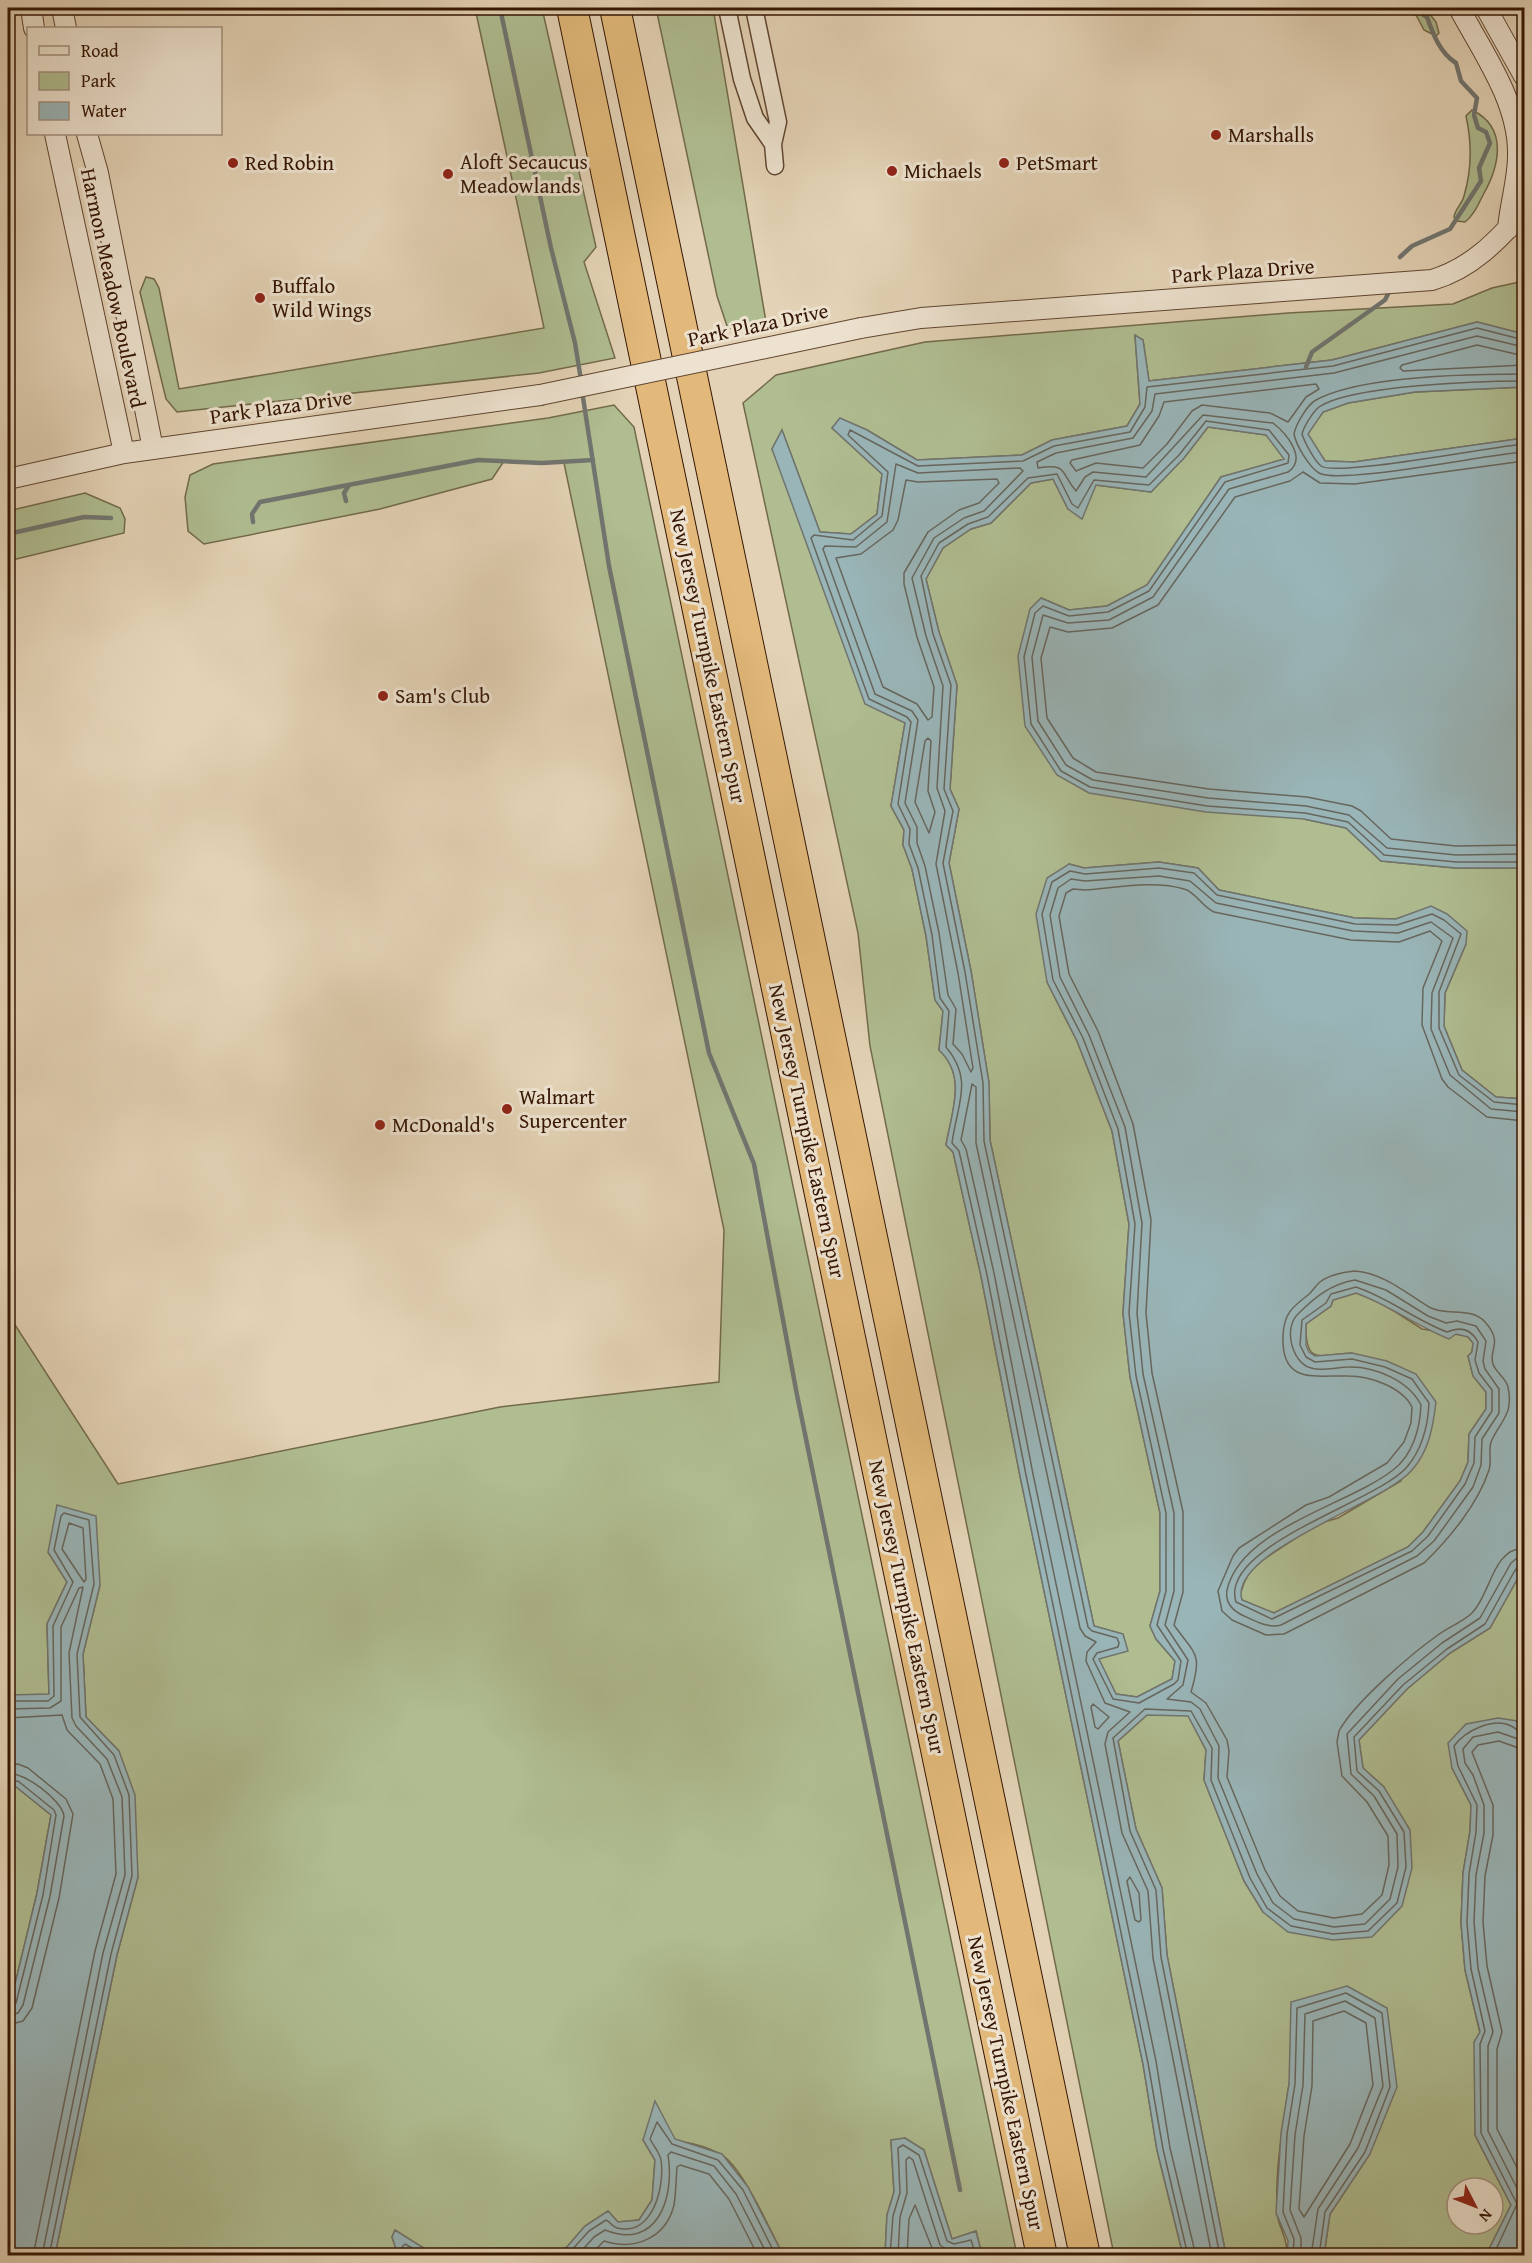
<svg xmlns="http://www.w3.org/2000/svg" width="1532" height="2263" font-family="'Gentium Book Plus',serif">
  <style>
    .green { fill: #afbd91; stroke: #726a4a; stroke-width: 1.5; fill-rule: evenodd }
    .water { fill: #99b5b8; stroke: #717570; stroke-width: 1.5; fill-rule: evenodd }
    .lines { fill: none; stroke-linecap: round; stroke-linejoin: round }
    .shore { stroke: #67665e; stroke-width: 1.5 }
    .stream { stroke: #717570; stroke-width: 4.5 }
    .minor-casing { stroke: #604530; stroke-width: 19 }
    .tertiary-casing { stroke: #604530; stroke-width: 22 }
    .motorway-casing { stroke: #351603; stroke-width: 32 }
    .minor { stroke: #ede2cf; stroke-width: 16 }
    .tertiary { stroke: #ede2cf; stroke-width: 20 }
    .motorway { stroke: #e2b97a; stroke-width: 30 }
    .tertiary-bridge-casing { stroke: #604530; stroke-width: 22; stroke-linecap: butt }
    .tertiary-bridge { stroke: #ede2cf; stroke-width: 20 }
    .poi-dot { fill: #8f2418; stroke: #ede2cf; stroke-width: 2 }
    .labels { text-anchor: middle; stroke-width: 6; stroke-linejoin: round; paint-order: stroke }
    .poi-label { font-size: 21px; fill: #351603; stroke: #ede2cf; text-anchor: start }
    .street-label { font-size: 21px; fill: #351603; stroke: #ede2cf }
  </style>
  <rect width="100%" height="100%" fill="#e3d2b5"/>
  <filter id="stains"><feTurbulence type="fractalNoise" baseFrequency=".00333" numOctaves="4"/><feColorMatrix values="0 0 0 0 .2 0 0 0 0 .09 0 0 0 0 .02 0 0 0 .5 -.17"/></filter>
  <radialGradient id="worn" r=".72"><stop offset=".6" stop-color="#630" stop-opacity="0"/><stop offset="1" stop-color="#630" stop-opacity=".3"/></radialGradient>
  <path class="green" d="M475,8H542L596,247L584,262L615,358L539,373L177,412L166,399L140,292L146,277L154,279L159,288L179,389L544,328Z
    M656,8H713L766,322L728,329L717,296Z
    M1405,8H1425L1436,22L1439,33L1436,36L1424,30L1416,15L1400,12Z
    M1472,110C1509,128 1499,167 1483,195C1478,205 1474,215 1465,222L1457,221L1454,217C1455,209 1462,204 1464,196C1472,169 1472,143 1466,116Z
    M1524,281V334L1477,322L1332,360L1149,381L1143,340L1135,336L1140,404L1127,426L1052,440L1022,455L917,460L867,430L840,419L832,428L882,474L877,514L851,534L820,532L782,430L772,449L905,723L891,806L904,830L903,845L912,869L926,936L935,1000L943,1011L939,1050C967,1076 952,1111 946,1145L953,1152L981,1276L1020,1476L1143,2064L1157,2150L1183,2255H1114L870,1046L858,933L743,403L776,375L925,342L1288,313L1453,304L1492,288Z
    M1524,387V438L1354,462L1325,461L1307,434L1323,412L1348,403L1415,392Z
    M614,405L634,427L1017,2255H982L976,2231L952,2239L924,2150L905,2138L891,2141L894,2192L887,2215L885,2255H783C771,2232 742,2165 720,2154C696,2141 670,2139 643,2140L655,2160L652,2200L639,2220L618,2222L608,2211L585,2226L566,2248L532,2255L518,2248L425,2249L395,2230L392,2237L398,2255H55L117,1955L138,1877L119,1751L86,1717L83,1654L100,1585L48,1552L67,1582L47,1624L49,1695H8V1314L118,1484L500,1407L719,1382L724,1230L564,463L504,461L492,479L380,509L204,544L188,531L185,497L190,475L213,464L548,418Z
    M1208,427L1267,435L1285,459L1221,477L1147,585L1107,606L1069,610L1041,598L1304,819L1346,828L1381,861L1455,868H1524V1099L1496,1097L1462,1070L1444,1026L1445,993L1466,944L1431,907L1396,919L1355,918L1219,890L1198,868L1159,862L1084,868L1069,864L1047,982L1077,1041L1112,1131L1129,1224L1123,1313L1130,1377L1160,1513V1591L1150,1626L1156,1639L1175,1661L1172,1679L1137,1697L1116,1694L1098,1658L1127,1650L1123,1634L1094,1626L990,1140L989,1083L971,971L949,863L959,809L950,789L957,685L939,632L926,579L943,548L971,529L991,523L1031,483L1053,479L1068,509L1096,485L1151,492L1184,458Z
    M85,493L120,508L125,519L124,533L8,561V511Z
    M1356,1293L1380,1302L1422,1329L1467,1336L1473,1343L1472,1352L1468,1356L1473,1376L1486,1392V1409L1469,1434L1468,1462L1460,1481L1423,1532L1408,1547L1274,1613L1242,1600L1240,1595L1244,1583L1252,1567L1317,1524L1338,1518L1401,1481L1352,1353C1319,1355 1305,1366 1306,1324L1331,1306L1333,1300Z
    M1524,1567V1731L1517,1721L1452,1768L1471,1805L1470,1831L1463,1873L1461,1923L1465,1970L1480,2033L1475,2135L1511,2205L1486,2255H1324L1330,2214L1370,2154L1289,2084C1283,2125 1275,2169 1277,2211C1277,2227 1288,2235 1287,2255H1226L1167,1955L1162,1888L1136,1829L1118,1741L1147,1715H1188L1206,1750L1204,1780L1244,1881L1263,1912L1384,1787L1363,1768L1359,1740L1407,1689L1450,1653L1490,1628ZM1457,2188H1493V2224H1457Z
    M15,1786L51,1815L37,1893L8,2013V1788Z"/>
  <path class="water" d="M1477,322L1524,334V387L1415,392L1348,403L1323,412L1308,434L1325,461L1354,462L1524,438V868H1456L1381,861L1346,828L1304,819L1206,812L1089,793L1057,775L1025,726L1018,656L1030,609L1041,598L1069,610L1107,606L1147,585L1221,477L1284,459L1266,435L1208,427L1184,458L1151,492L1096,485L1082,519L1068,509L1053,479L1031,483L991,523L971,529L943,548L926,579L939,632L957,685L950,789L959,809L949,863L971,971L989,1083L990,1140L1094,1626L1123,1634L1128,1651L1099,1659L1116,1694L1137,1697L1172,1679L1175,1661L1156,1639L1150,1626L1160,1591V1513L1130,1377L1123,1313L1129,1224L1112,1131L1077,1041L1047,982L1036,914L1047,878L1069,864L1084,868L1159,862L1198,868L1219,890L1355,918L1396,919L1431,906L1447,914L1467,931L1466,944L1445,993L1444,1026L1462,1070L1496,1097L1524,1099V1567L1490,1628L1450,1653L1407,1689L1359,1740L1363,1768L1384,1787L1410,1830L1412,1868L1402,1906L1372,1937L1333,1940L1288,1932L1263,1912L1244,1881L1204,1780L1206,1750L1188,1716L1147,1715L1118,1741L1136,1829L1162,1888L1167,1955L1226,2255H1183L1157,2150L1143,2064L1020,1476L981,1276L953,1152L946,1145C952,1111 967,1076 939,1050L943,1011L935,1000L926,936L912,869L903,845L904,830L891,806L905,723L865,704L772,449L782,430L820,532L851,534L877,514L882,474L832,428L840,418L867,430L917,460L1022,455L1052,440L1127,426L1140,404L1135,335L1143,340L1149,381L1332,360ZM1356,1293C1389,1305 1416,1326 1449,1339L1456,1334L1468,1337L1473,1343L1472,1352L1468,1356L1473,1376L1486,1392V1409L1469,1434L1468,1462L1460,1481L1423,1532L1408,1547L1274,1613L1242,1600C1227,1552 1385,1503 1412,1470C1429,1451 1433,1427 1436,1402L1416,1374L1387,1361L1352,1353L1315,1356L1309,1352L1306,1345V1324L1331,1306L1333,1300Z
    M57,1505L96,1516L100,1585L83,1654L86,1717L119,1751L135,1795L138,1877L117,1955L55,2255H8V2013L37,1893L51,1815L15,1786L8,1788V1695L49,1694L47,1624L67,1582L48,1552Z
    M1498,1718L1517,1721L1524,1731V2256L1486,2255L1511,2205L1475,2135L1474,2042L1480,2032L1465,1970L1461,1923L1463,1873L1470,1831L1471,1805L1452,1768L1448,1743L1466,1724Z
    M1347,1986L1387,2008L1397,2087L1370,2154L1330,2214L1324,2255H1287L1288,2241L1276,2213L1281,2133L1289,2084L1291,2002Z
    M655,2101L675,2139L722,2154L748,2187L783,2255H398L392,2237L395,2230L425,2249L518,2248L532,2255L566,2248L585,2226L608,2211L618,2222L639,2220L652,2200L655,2160L643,2140Z
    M905,2138L924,2150L952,2239L976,2231L982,2255H885L887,2215L894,2192L891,2140Z"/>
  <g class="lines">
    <path class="shore" d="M1524,347L1477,336L1334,373L1155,394L1152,411L1133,438L1056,453L1037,462L1038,468C1069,463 1060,473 1076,491L1085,477L1093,472L1146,477L1203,415L1273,423C1286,433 1308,459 1288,472L1229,489L1153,597L1109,620L1068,623L1043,615L1032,657L1038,721L1066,765L1093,780L1208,798L1306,806L1349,815L1387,848L1456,855L1524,854
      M1524,356L1477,345L1402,365L1400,368L1403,371L1524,365
      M1524,374C1473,374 1360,376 1316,400C1307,405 1296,424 1294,434C1296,445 1309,467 1319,473C1340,485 1489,454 1524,452
      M1524,381C1483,381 1351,385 1319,407C1313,412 1304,426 1302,434C1305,443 1314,460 1321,466C1336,477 1495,446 1524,444
      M1316,384L1319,389L1306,397L1288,422L1270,413L1202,405L1192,411L1167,444L1143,468L1096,463L1076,471L1070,463L1072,460L1140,445L1159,416L1164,402Z
      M1524,461L1355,484L1320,483L1303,472L1290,481L1235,497L1158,605L1112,628L1068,632L1050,627L1041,658L1047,718L1073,758L1096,772L1209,789L1307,797L1352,806L1361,811L1391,839L1456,846L1524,845
      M896,464L918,473L1020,468L1023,471L984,511L964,518L934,538L912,578L926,636L943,686L937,788L945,811L936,864L958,973L973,1068L971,1072L962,1054L953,1044L956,1009L948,995L939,933L925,866L917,843V827L905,803L918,720L912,711L875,694L823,549L825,546L856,547L887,522Z
      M997,479L999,483L979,503L959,510L928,532L904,573V584L917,637L934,687L932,717L928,720L917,704L883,687L836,558L861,554L893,530L898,520L906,480L918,482Z
      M928,738L931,741L928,791L935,812L929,833L915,802L925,741Z
      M1524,862H1456L1384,855L1348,822L1305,813L1207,806L1090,787L1061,771L1031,724L1024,657L1035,613L1043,606L1069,616L1108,612L1149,591L1225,482L1288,463L1289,455L1269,430L1206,421L1179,455L1149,485L1094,480L1078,508L1072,504L1057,474L1028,478L988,517L968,524L939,543L921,576L933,634L951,685L944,789L953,811L943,863L965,972L983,1083L984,1141L1088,1627L1092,1631L1117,1638L1119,1643L1118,1647L1097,1653L1093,1659L1113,1699L1139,1703L1174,1684L1178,1680L1181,1661L1157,1625L1166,1591V1513L1136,1376L1129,1313L1135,1224L1118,1129L1083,1038L1053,980L1042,914L1052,882L1070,871L1085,874L1159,868L1194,873L1217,895L1355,924L1397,925L1432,914L1444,920L1461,934L1439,992V1028L1459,1075L1494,1102L1524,1105
      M1524,1112L1491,1109L1450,1075L1431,1029L1432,993L1453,938L1431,922L1398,933L1353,931L1216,903L1190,881L1159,876L1085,881L1071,879L1058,888L1050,915L1060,977L1089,1035L1125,1127L1142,1223L1137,1313L1143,1374L1174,1513V1591L1165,1625L1188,1660L1183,1685L1167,1699L1191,1702L1200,1709L1219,1746L1218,1778L1257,1874L1273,1903L1294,1919L1334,1927L1365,1924L1390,1899L1398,1867L1397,1834L1374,1796L1351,1774L1347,1734L1398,1679L1442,1643L1480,1618L1511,1563L1517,1558L1524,1557
      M1524,1121L1487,1117L1448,1087L1442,1079L1422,1025L1423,988L1442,941L1430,931L1399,942L1351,940L1214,912C1202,907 1196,892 1184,889C1154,880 1116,888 1085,890L1073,889L1066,893L1059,916L1069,974L1098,1031L1133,1124L1151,1220L1146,1313L1152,1373L1183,1512V1592L1174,1625C1195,1655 1203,1652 1191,1692L1206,1703L1227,1740L1229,1751L1227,1777L1265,1870L1280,1896L1298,1911L1334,1918L1362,1914L1382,1895L1389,1865L1388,1836L1367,1802L1342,1776L1337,1742L1339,1731C1354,1703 1411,1654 1438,1635C1448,1627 1463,1622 1472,1613C1491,1594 1492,1549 1524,1548
      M1355,1271C1383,1273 1406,1293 1429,1307C1447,1317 1470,1306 1485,1322C1504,1343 1488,1350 1493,1364C1496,1373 1506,1378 1508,1387C1514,1415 1500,1421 1491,1442C1488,1451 1492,1461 1489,1470C1478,1504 1449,1539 1424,1563L1284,1634L1266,1635L1232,1620L1222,1611L1218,1591L1233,1556L1239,1548L1306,1505L1329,1497L1387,1463L1404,1442L1411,1423L1412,1407C1402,1387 1370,1376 1348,1376C1315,1375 1281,1385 1283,1336C1284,1314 1291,1308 1308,1295C1313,1291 1315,1286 1320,1282C1329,1275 1345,1272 1355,1271Z
      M1355,1280L1386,1290L1428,1316L1446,1323L1457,1321L1476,1326L1486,1341L1483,1361L1485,1369L1499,1389V1413L1482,1439L1481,1465L1473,1487L1434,1541L1417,1556L1281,1625C1268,1629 1253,1620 1242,1615C1232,1610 1225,1602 1227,1590C1241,1528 1347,1506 1393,1470C1413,1455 1420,1428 1421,1405C1409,1381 1375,1366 1348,1367C1337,1367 1322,1372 1311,1368C1292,1363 1283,1328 1298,1314C1315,1297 1331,1284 1355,1280Z
      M1356,1287C1389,1298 1415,1320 1447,1332C1461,1326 1471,1329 1478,1342L1475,1360L1479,1373L1492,1390V1411L1475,1437L1474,1463L1465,1484L1428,1536L1412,1551L1272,1619L1236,1602C1218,1546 1377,1502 1407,1467C1422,1449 1428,1426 1429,1403L1412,1379L1385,1367L1352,1359L1315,1362L1306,1357L1300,1345L1302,1320L1326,1303L1331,1294Z
      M69,1523L83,1528L86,1579L84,1582L62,1549Z
      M8,1701H48L54,1696L53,1626L73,1582L54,1550L61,1516L64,1513L89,1520L94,1584L77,1654L80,1717L114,1755L129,1795L132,1876L111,1954L49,2256
      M1093,1704L1109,1717L1098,1729L1095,1727L1091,1707Z
      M8,1709L50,1708L61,1701V1627L79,1588L83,1587L69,1653L72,1718L76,1726L107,1759L122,1797L125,1875L103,1953L42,2256
      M8,1718L62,1715L67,1730L100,1764L113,1799L116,1874L95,1951L33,2256
      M1524,1741L1498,1732L1473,1737L1463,1749L1465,1763L1473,1775L1484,1805V1833L1476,1875L1474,1922L1478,1968L1493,2032L1488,2046V2131L1524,2202
      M1524,1750L1499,1741L1478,1745L1472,1752L1493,1805V1835L1485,1876L1483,1922L1487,1966L1502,2032L1497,2049V2129L1524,2181
      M8,1765L18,1764L28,1768L66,1799L73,1814L59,1898L32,2008L23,2021L8,2025
      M8,1774C23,1771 62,1800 64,1816L50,1896L23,2005L18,2013L8,2016
      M8,1782L18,1781L54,1810L56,1815L43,1895L16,2003L8,2008
      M1130,1877L1139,1893L1141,1920L1139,1922L1135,1920L1127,1881Z
      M1344,2011L1366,2023L1373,2085L1350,2144L1304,2217L1299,2209L1304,2136L1312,2086L1313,2021Z
      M404,2256L402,2247L405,2244L424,2255L518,2256
      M559,2256L570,2252L589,2231L606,2220C610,2222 613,2227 617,2228C653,2237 665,2186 661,2160C660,2153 653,2145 650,2139L657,2122L672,2144L718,2160L743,2190L776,2256
      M577,2256L594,2237L605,2230C657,2251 675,2198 668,2155L671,2152L714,2166L736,2194L768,2256
      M589,2256L604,2241C635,2251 666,2238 674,2205C676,2193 676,2179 677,2167L680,2165L709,2174L729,2199L758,2256
      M890,2256L893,2216L900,2193L898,2148L903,2145L919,2155L947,2241L954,2244L971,2240L976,2256
      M898,2256L900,2217L907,2193L906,2160L909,2157L913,2160L940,2245L950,2252L965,2249L968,2256
      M907,2256L909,2219L915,2205L932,2248L938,2256
      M1188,2256L1163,2149L1148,2063L1026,1475L987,1275L959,1151L952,1143C957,1104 974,1080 946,1047L949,1011L940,998L932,935L918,868L909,844L910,829L898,804L911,722L907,717L869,699L811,538L814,535L853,540L882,516L888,472L848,435L850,430L918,466L1023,461L1054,446L1130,432L1145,407L1147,387L1333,366L1477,328L1524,340
      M1196,2256L1170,2148L1156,2061L1033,1474L994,1273L966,1149L961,1140L972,1084L976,1087V1143L1080,1628L1085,1636L1096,1642L1087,1652L1086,1661L1105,1703L1130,1712L1108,1732L1105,1744L1122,1833L1148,1891L1153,1958L1212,2256
      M1220,2256L1161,1957L1156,1890L1130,1831L1113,1738L1145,1709L1191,1711L1212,1748L1211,1780L1250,1878L1267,1908L1291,1926L1333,1934L1368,1931L1397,1903L1406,1867L1404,1832L1379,1791L1357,1771L1354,1737L1403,1685L1447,1649L1485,1624L1514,1572L1519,1565L1524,1564
      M1293,2256L1294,2239L1283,2212L1287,2134L1295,2084L1297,2008L1346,1993L1382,2013L1390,2087L1365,2152L1325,2212L1319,2256
      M1301,2256V2238L1290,2210L1295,2135L1303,2085L1305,2014L1345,2001L1375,2018L1383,2086L1358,2148L1318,2209L1311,2256
      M1493,2256L1517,2204L1481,2133L1480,2044L1485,2031L1471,1969L1467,1923L1469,1874L1476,1832L1477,1805L1458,1766L1454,1746C1465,1731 1494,1716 1513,1727C1519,1730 1517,1733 1524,1734"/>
    <path class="stream" d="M500,8L551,248L575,343L581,380
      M1395,8L1416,10L1427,17C1433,34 1440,53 1456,63L1461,81L1477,98L1474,115L1478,128L1486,132L1490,143L1479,168L1481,181L1450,229L1412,246L1400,257
      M1306,367L1312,352L1385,300L1389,292
      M582,391L609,566L709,1053L754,1164L797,1395L960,2190
      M346,501L344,493L349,485
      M253,522L252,514L260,502L478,460L542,463L593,460
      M8,534L84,517L111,518"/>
    <g class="minor-casing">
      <path id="minor" d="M727,8L742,79L755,118L773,144
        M754,8L778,122L773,144L775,166"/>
    </g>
    <g class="tertiary-casing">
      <path id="tertiary" d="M31,8L34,28
        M62,8L66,28
        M1459,8C1482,51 1518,101 1518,152C1519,177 1510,203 1508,229
        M1486,8L1524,76
        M55,134L124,453
        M87,134L98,173L153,449
        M861,328L921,318L1432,280C1472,268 1497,241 1524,211
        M8,479L124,453L540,395"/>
    </g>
    <g class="motorway-casing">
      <path id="motorway" d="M572,8L1042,2256
        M615,8L1085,2256"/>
    </g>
    <use href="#minor" class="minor"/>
    <use href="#tertiary" class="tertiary"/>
    <use href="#motorway" class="motorway"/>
    <g class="tertiary-bridge-casing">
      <path id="tertiary-bridge" d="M540,395L861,328"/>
    </g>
    <use href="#tertiary-bridge" class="tertiary-bridge"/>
  </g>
  <g class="poi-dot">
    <circle cx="1216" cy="135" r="6"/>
    <circle cx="233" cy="163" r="6"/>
    <circle cx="1004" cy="163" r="6"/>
    <circle cx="892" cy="171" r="6"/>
    <circle cx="448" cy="174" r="6"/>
    <circle cx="260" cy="298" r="6"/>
    <circle cx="383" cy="696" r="6"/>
    <circle cx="507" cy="1109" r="6"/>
    <circle cx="380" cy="1125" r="6"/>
  </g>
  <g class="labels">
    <g class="poi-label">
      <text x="1228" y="142">Marshalls</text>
      <text x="460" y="169">Aloft Secaucus<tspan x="460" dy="24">Meadowlands</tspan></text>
      <text x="245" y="170">Red Robin</text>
      <text x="1016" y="170">PetSmart</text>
      <text x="904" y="178">Michaels</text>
      <text x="272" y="293">Buffalo<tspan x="272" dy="24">Wild Wings</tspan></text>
      <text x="395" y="703">Sam's Club</text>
      <text x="519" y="1104">Walmart<tspan x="519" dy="24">Supercenter</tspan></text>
      <text x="392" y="1132">McDonald's</text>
    </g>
    <g class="street-label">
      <text transform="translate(1243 271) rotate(-4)" y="7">Park Plaza Drive</text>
      <text transform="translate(113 288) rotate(78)" y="7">Harmon Meadow Boulevard</text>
      <text transform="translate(758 325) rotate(-12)" y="7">Park Plaza Drive</text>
      <text transform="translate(281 407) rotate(-8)" y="7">Park Plaza Drive</text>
      <text transform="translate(708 656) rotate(78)" y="7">New Jersey Turnpike Eastern Spur</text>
      <text transform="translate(807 1131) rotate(78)" y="7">New Jersey Turnpike Eastern Spur</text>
      <text transform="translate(907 1607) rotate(78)" y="7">New Jersey Turnpike Eastern Spur</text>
      <text transform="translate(1006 2083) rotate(78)" y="7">New Jersey Turnpike Eastern Spur</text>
    </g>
  </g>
  <rect width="1532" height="2263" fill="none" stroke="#e3d2b5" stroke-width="30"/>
  <rect x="9" y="9" width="1514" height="2245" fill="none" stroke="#351603" stroke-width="3"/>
  <rect x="15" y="15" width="1502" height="2233" fill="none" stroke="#351603" stroke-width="1.5"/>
  <rect x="27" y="27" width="195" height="108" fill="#ede2cf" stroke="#a3907d" stroke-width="1.5"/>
  <rect x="39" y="46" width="30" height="9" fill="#ede2cf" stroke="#a3907d" stroke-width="1.5"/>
  <text x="81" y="57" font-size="18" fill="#351603">Road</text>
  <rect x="39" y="72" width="30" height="18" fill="#afbd91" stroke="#a3907d" stroke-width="1.5"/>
  <text x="81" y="87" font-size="18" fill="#351603">Park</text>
  <rect x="39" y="102" width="30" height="18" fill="#99b5b8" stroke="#a3907d" stroke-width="1.5"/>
  <text x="81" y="117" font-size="18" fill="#351603">Water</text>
  <g transform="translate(1475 2206) rotate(132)"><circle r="28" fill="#ede2cf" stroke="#a3907d" stroke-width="1.5"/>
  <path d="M0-4.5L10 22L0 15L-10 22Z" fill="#8f2418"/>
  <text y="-9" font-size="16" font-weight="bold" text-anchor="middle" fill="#351603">N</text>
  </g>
  <rect width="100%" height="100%" filter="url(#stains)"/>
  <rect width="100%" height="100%" fill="url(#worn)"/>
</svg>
